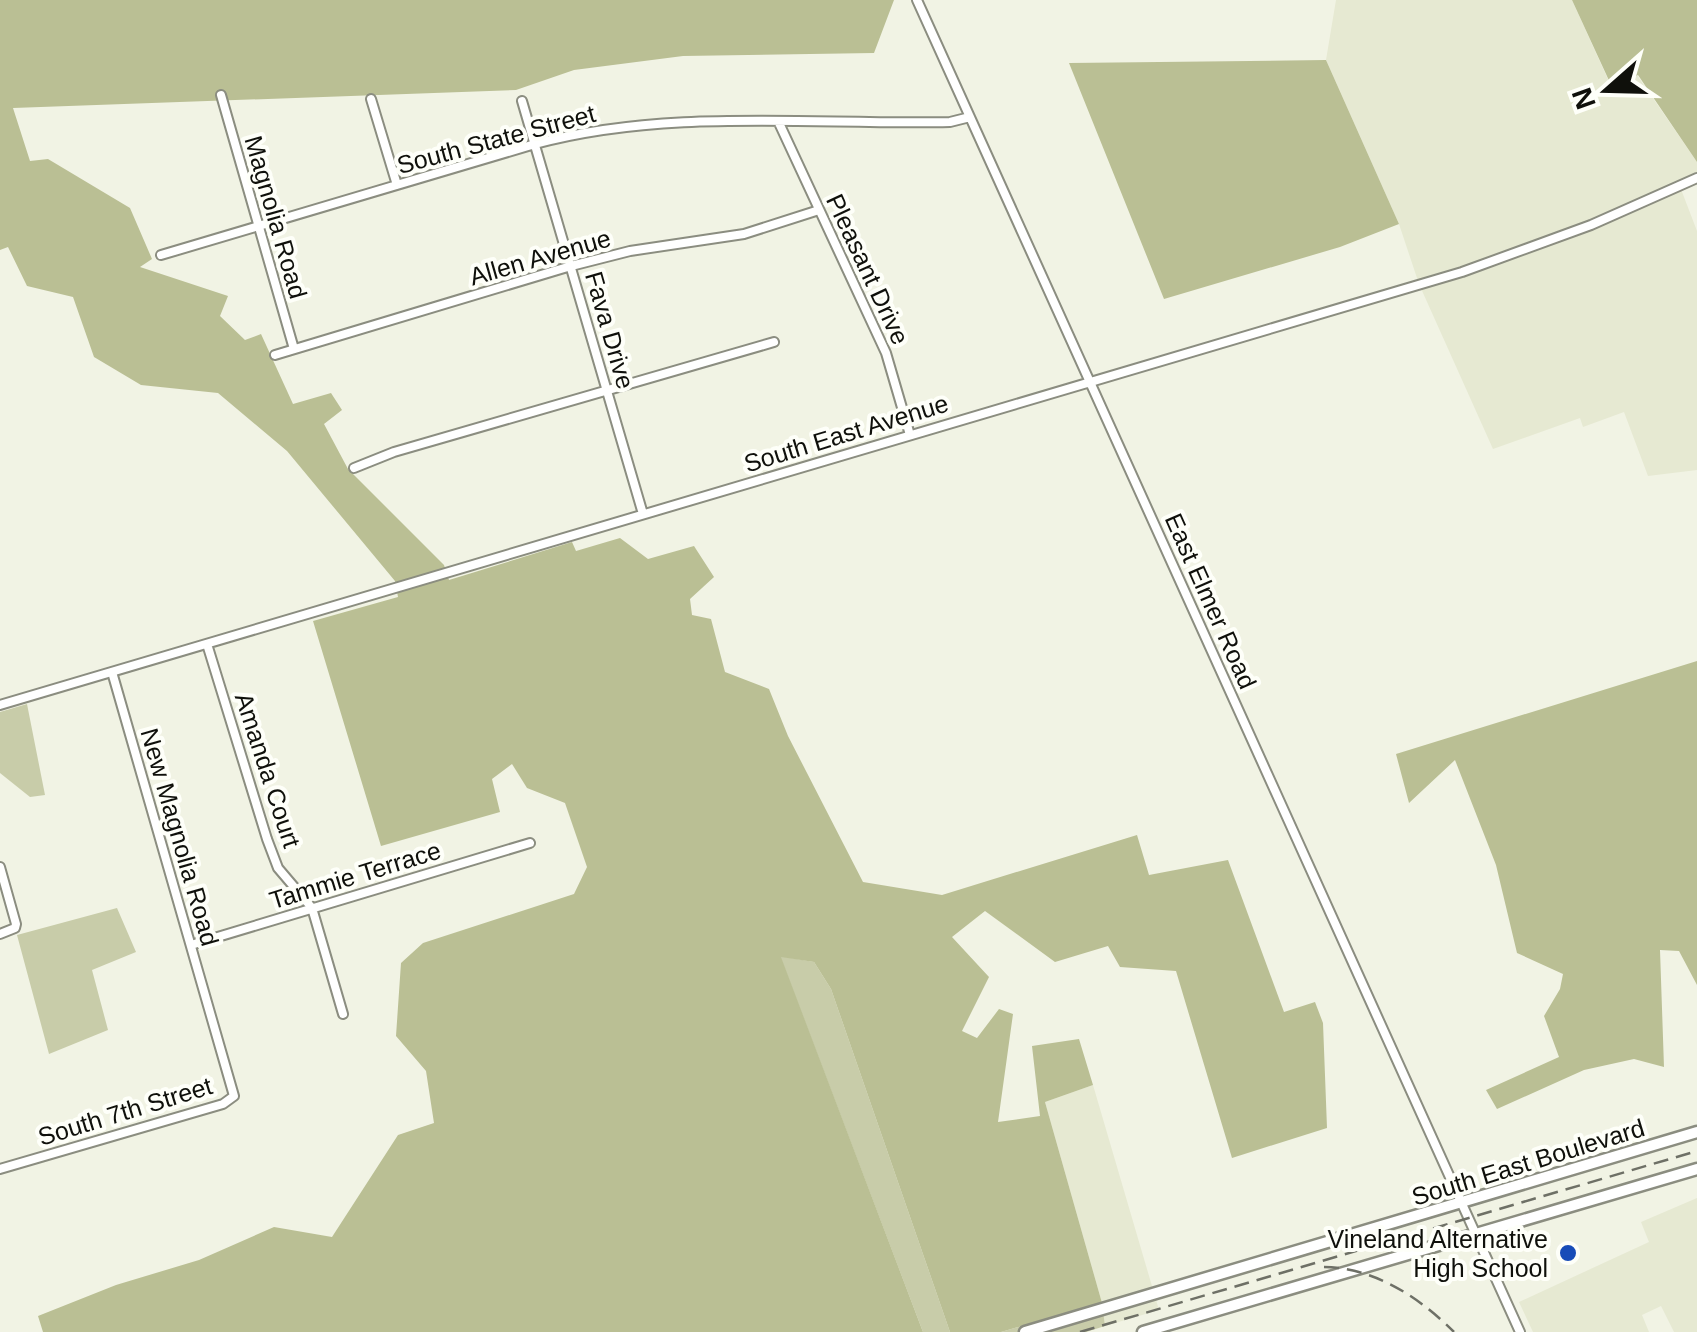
<svg xmlns="http://www.w3.org/2000/svg" width="1697" height="1332" font-family="Helvetica,sans-serif">
  <style>
    .built { fill: #e6e9d2 }
    .green { fill: #c8cca9 }
    .forest { fill: #babf94 }
    .lines { fill: none; stroke-linecap: round; stroke-linejoin: round }
    .minor-casing { stroke: #8b8d80; stroke-width: 12 }
    .secondary-casing { stroke: #8b8d80; stroke-width: 15 }
    .minor { stroke: #fff; stroke-width: 8 }
    .secondary { stroke: #fff; stroke-width: 10 }
    .rail { stroke: #6e7066; stroke-width: 2.5; stroke-dasharray: 15 8; stroke-linecap: butt }
    .poi-dot { fill: #184cb8; stroke: #fefff9; stroke-width: 4 }
    .labels { text-anchor: middle; stroke-width: 8; stroke-linejoin: round; paint-order: stroke }
    .street-label { font-size: 25px; fill: #0f100b; stroke: #fefff9 }
    .poi-label { font-size: 25px; fill: #0f100b; stroke: #fefff9; text-anchor: end }
  </style>
  <rect width="100%" height="100%" fill="#f1f3e4"/>
  <path class="built" d="M1336,0H1572L1611,86L1637,75L1697,162V175L1679,184L1697,231V470L1648,476L1624,412L1583,427L1580,418L1493,449L1419,284L1399,224L1326,60Z
    M1093,1085L1159,1310L1105,1326L1102,1303L1045,1102Z
    M1697,1198V1332H1674L1661,1306L1642,1315L1649,1332H1533L1519,1302L1649,1242L1641,1222Z"/>
  <path class="green" d="M27,704L45,795L30,797L0,773V712Z
    M117,908L136,952L92,970L108,1030L49,1054L17,935Z
    M780,956L814,962L831,989L950,1332H923Z
    M1102,1303L1105,1326L1086,1332H1001Z"/>
  <path class="forest" d="M0,0H894L874,53L683,56L574,70L516,90L13,108L30,161L48,159L130,208L152,259L140,267L228,296L220,316L245,340L261,334L293,404L331,393L342,410L324,424L348,469L444,565L449,580L572,542L576,551L620,538L648,559L694,546L714,577L690,599L692,615L711,619L725,672L769,689L788,736L863,882L942,895L1137,835L1149,875L1228,860L1284,1012L1315,1002L1323,1023L1327,1128L1232,1158L1176,971L1120,967L1108,946L1055,962L985,911L952,937L989,977L962,1031L977,1038L999,1009L1013,1014L998,1122L1040,1116L1032,1046L1079,1039L1093,1085L1045,1102L1102,1303L1001,1332H950L831,989L814,962L781,957L923,1332H43L38,1316L116,1285L199,1260L274,1227L332,1237L398,1135L434,1123L426,1071L396,1036L401,963L423,943L574,894L587,867L565,803L527,788L512,764L492,779L500,812L381,846L313,621L398,597L395,581L287,451L218,393L141,385L94,357L73,297L27,286L8,247L0,250Z
    M1572,0H1697V162L1638,75L1612,87Z
    M1326,60L1399,224L1340,247L1164,299L1069,63Z
    M1697,661V985L1679,951L1660,950L1664,1067L1634,1059L1584,1070L1497,1109L1486,1090L1559,1057L1544,1016L1560,989L1563,974L1517,953L1496,865L1455,760L1409,803L1396,754Z"/>
  <g class="lines">
    <g class="minor-casing">
      <path id="minor" d="M917,0L1520,1332
        M221,95L294,349
        M371,99L397,185
        M522,101L643,514
        M779,123L886,353L910,435
        M161,255L535,144C668,108 813,125 950,122L970,117
        M275,355L571,266L630,251L744,234L819,210
        M354,468L394,452L774,342
        M207,644L267,839L278,868L312,908L343,1014
        M0,705L1462,272L1591,225L1697,178
        M0,867L16,924L15,928L0,934
        M191,945L530,843
        M0,1169L223,1104L234,1096L112,672"/>
    </g>
    <g class="secondary-casing">
      <path id="secondary" d="M1025,1332L1697,1132
        M1143,1332L1697,1169"/>
    </g>
    <use href="#minor" class="minor"/>
    <use href="#secondary" class="secondary"/>
    <path class="rail" d="M1324,1267C1375,1268 1419,1297 1454,1332
      M1080,1332L1697,1151"/>
  </g>
  <circle class="poi-dot" cx="1568" cy="1253" r="10"/>
  <g class="labels">
    <g class="street-label">
      <text transform="translate(496 139) rotate(-15)" y="9">South State Street</text>
      <text transform="translate(276 217) rotate(74)" y="9">Magnolia Road</text>
      <text transform="translate(540 257) rotate(-16)" y="9">Allen Avenue</text>
      <text transform="translate(868 269) rotate(65)" y="9">Pleasant Drive</text>
      <text transform="translate(610 330) rotate(74)" y="9">Fava Drive</text>
      <text transform="translate(846 433) rotate(-17)" y="9">South East Avenue</text>
      <text transform="translate(1211 601) rotate(66)" y="9">East Elmer Road</text>
      <text transform="translate(268 770) rotate(72)" y="9">Amanda Court</text>
      <text transform="translate(180 837) rotate(74)" y="9">New Magnolia Road</text>
      <text transform="translate(355 875) rotate(-17)" y="9">Tammie Terrace</text>
      <text transform="translate(125 1111) rotate(-17)" y="9">South 7th Street</text>
      <text transform="translate(1528 1162) rotate(-17)" y="9">South East Boulevard</text>
    </g>
    <g class="poi-label">
      <text x="1548" y="1248">Vineland Alternative<tspan x="1548" dy="29">High School</tspan></text>
    </g>
  </g>
  <g transform="translate(1607 90) rotate(250)" stroke="#fefff9" stroke-width="8" paint-order="stroke">
  <path d="M0-8L18 38L0 25L-18 38Z" fill="#0f100b"/>
  <text y="-15" font-size="28" font-weight="bold" text-anchor="middle" fill="#0f100b">N</text>
  </g>
</svg>
